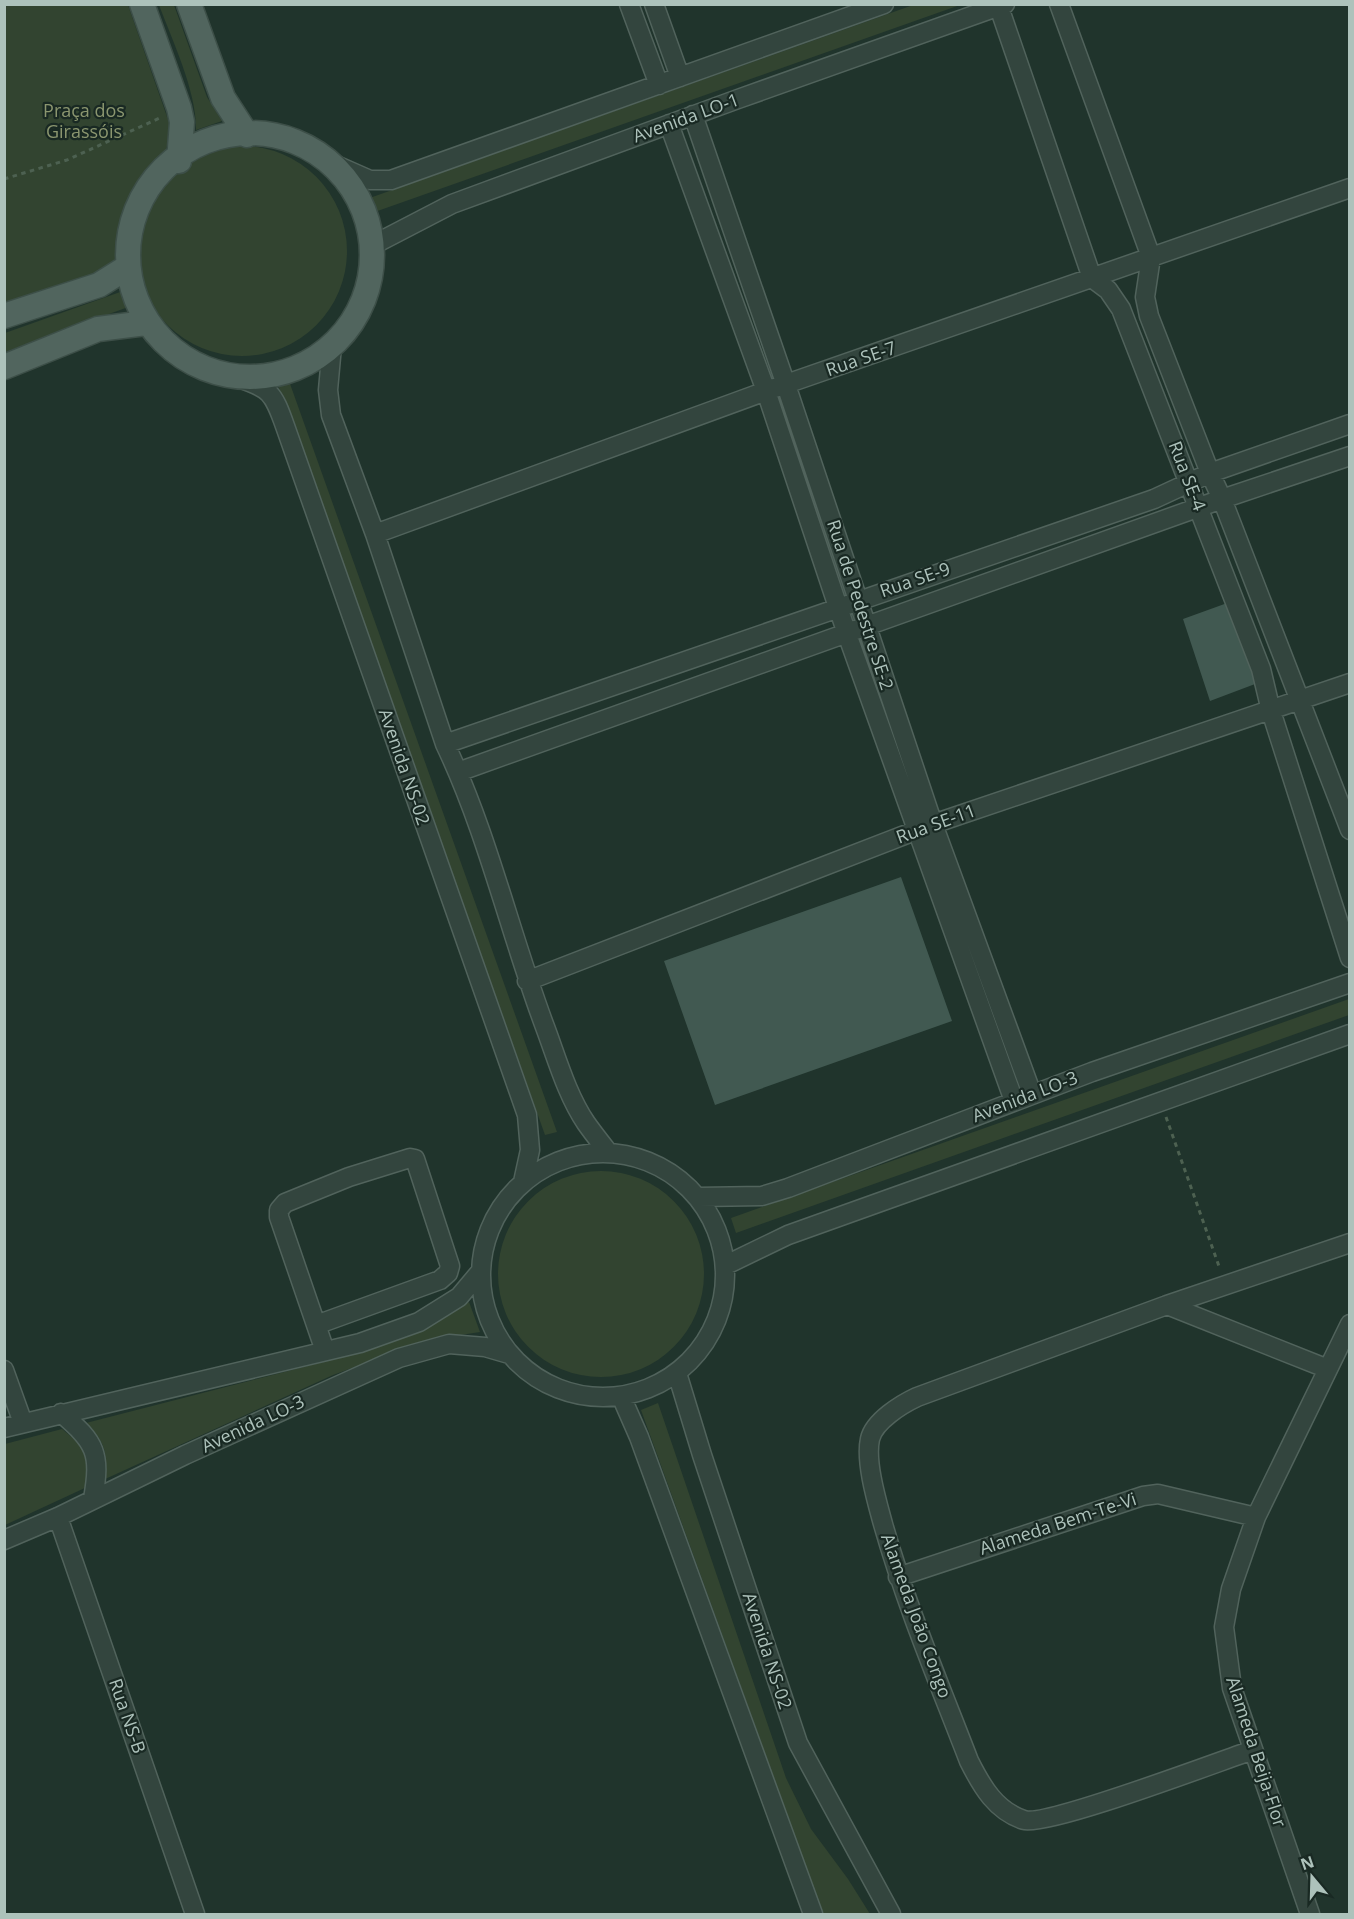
<svg xmlns="http://www.w3.org/2000/svg" width="1354" height="1919" font-family="'Open Sans',sans-serif">
  <style>
    .green { fill: #324430 }
    .building { fill: #415951 }
    .lines { fill: none; stroke-linecap: round; stroke-linejoin: round }
    .minor-casing { stroke: #51635c; stroke-width: 21 }
    .major-casing { stroke: #3d4f48; stroke-width: 27 }
    .path { stroke: #4d6151; stroke-width: 3; stroke-dasharray: 4.5 4.5; stroke-linecap: butt }
    .minor { stroke: #33453e; stroke-width: 18 }
    .major { stroke: #51655e; stroke-width: 24 }
    .labels { text-anchor: middle; stroke-width: 4.5; stroke-linejoin: round; paint-order: stroke }
    .park-label { font-size: 18px; fill: #8b966f; stroke: #192923 }
    .street-label { font-size: 18px; fill: #adc2bb; stroke: #192923 }
  </style>
  <rect width="100%" height="100%" fill="#20342c"/>
  <path class="green" d="M916,4L960,5L369,214L364,200Z
    M4,5H128L171,128L166,150L145,173L134,191L121,229L117,256L109,268L4,306Z
    M159,5H174L207,97L222,121L196,130C197,92 172,40 159,5Z
    M137 251a105 105 0 1 1 210 0a105 105 0 1 1-210 0Z
    M123,291L131,306L5,352V333Z
    M289,381L557,1132L545,1135L278,385Z
    M1349,999V1015L736,1233L731,1218Z
    M498 1274a103 103 0 1 1 206 0a103 103 0 1 1-206 0Z
    M469,1302L480,1332L428,1340L333,1375L103,1480C109,1453 105,1442 86,1423L327,1361L423,1329Z
    M658,1403L786,1778L811,1829L848,1879L870,1914H823L641,1410Z
    M62,1429C87,1449 90,1456 87,1487L5,1525V1444Z"/>
  <path class="building" d="M1230,602L1263,681L1210,701L1183,619Z
    M901,877L952,1021L715,1105L664,961Z"/>
  <g class="lines">
    <g class="minor-casing">
      <path id="minor" d="M629,4L659,85
        M654,4L680,77
        M1059,4L1151,257L1145,297L1149,316L1210,473L1222,499L1350,830
        M999,7L1092,278L1108,290L1121,309L1261,669L1271,711L1350,958
        M693,115L786,385L933,824L1032,1094
        M669,124L766,391L847,634L1014,1101
        M336,165L370,180H391L884,4
        M373,245L452,204L738,99L1005,4
        M332,346L328,390L331,415L375,534L445,744C488,834 510,934 545,1027C557,1059 567,1095 586,1123C593,1133 601,1143 608,1152
        M235,377C270,388 273,392 285,426L527,1115L530,1150L523,1182
        M375,534L766,391L1350,188
        M445,744L1154,499L1210,473L1350,424
        M458,772L1222,499L1350,456
        M527,981L933,824L1350,683
        M481 1275a122 122 0 1 1 244 0a122 122 0 1 1-244 0Z
        M699,1197L762,1196L788,1188L1092,1072L1350,983
        M726,1265L788,1235L1350,1034
        M1167,1305L1328,1369
        M316,1325L440,1280L448,1273L450,1266L415,1159L410,1158L349,1177L285,1203L279,1210V1217L325,1351
        M4,1370L23,1423
        M677,1373L702,1455L798,1743L891,1914
        M621,1396L639,1437L813,1914
        M61,1413C96,1443 101,1453 93,1499
        M4,1428L360,1343L419,1322L459,1297L480,1272
        M58,1517L195,1914
        M4,1540L58,1517L185,1455L399,1358L449,1344L485,1347L509,1354
        M898,1577L1143,1496L1158,1494L1256,1517
        M1253,1750C1220,1761 1047,1827 1024,1820C996,1811 982,1787 969,1761C939,1683 906,1605 883,1524C877,1502 865,1462 870,1439C874,1421 902,1404 917,1397L1167,1305L1350,1243
        M1310,1914L1232,1688L1224,1627L1231,1589L1256,1517L1350,1324"/>
    </g>
    <g class="major-casing">
      <path id="major" d="M142,4L179,108L182,122L179,161
        M189,4L223,98L247,135
        M128 255a122 122 0 1 1 244 0a122 122 0 1 1-244 0Z
        M4,316L99,285L126,268
        M4,367L98,329L146,323"/>
    </g>
    <path class="path" d="M4,179L67,160L162,117
      M1166,1117L1220,1269"/>
    <use href="#minor" class="minor"/>
    <use href="#major" class="major"/>
  </g>
  <g class="labels">
    <g class="park-label">
      <text x="84" y="117">Praça dos<tspan x="84" dy="21">Girassóis</tspan></text>
    </g>
    <g class="street-label">
      <text transform="translate(686 118) rotate(-20)" y="6">Avenida LO-1</text>
      <text transform="translate(861 359) rotate(-19)" y="6">Rua SE-7</text>
      <text transform="translate(1187 476) rotate(69)" y="6">Rua SE-4</text>
      <text transform="translate(915 580) rotate(-19)" y="6">Rua SE-9</text>
      <text transform="translate(860 605) rotate(72)" y="6">Rua de Pedestre SE-2</text>
      <text transform="translate(404 767) rotate(71)" y="6">Avenida NS-02</text>
      <text transform="translate(936 824) rotate(-20)" y="6">Rua SE-11</text>
      <text transform="translate(1025 1097) rotate(-21)" y="6">Avenida LO-3</text>
      <text transform="translate(253 1424) rotate(-25)" y="6">Avenida LO-3</text>
      <text transform="translate(1058 1524) rotate(-18)" y="6">Alameda Bem-Te-Vi</text>
      <text transform="translate(916 1616) rotate(70)" y="6">Alameda João Congo</text>
      <text transform="translate(767 1651) rotate(72)" y="6">Avenida NS-02</text>
      <text transform="translate(127 1716) rotate(71)" y="6">Rua NS-B</text>
      <text transform="translate(1256 1752) rotate(72)" y="6">Alameda Beija-Flor</text>
    </g>
  </g>
  <rect width="1354" height="1919" fill="none" stroke="#adc2bb" stroke-width="12"/>
  <g transform="translate(1312 1877) rotate(341)" stroke="#192923" stroke-width="4.5" paint-order="stroke">
  <path d="M0-4.5L10 22L0 15L-10 22Z" fill="#adc2bb"/>
  <text y="-9" font-size="16" font-weight="bold" text-anchor="middle" fill="#adc2bb">N</text>
  </g>
</svg>
